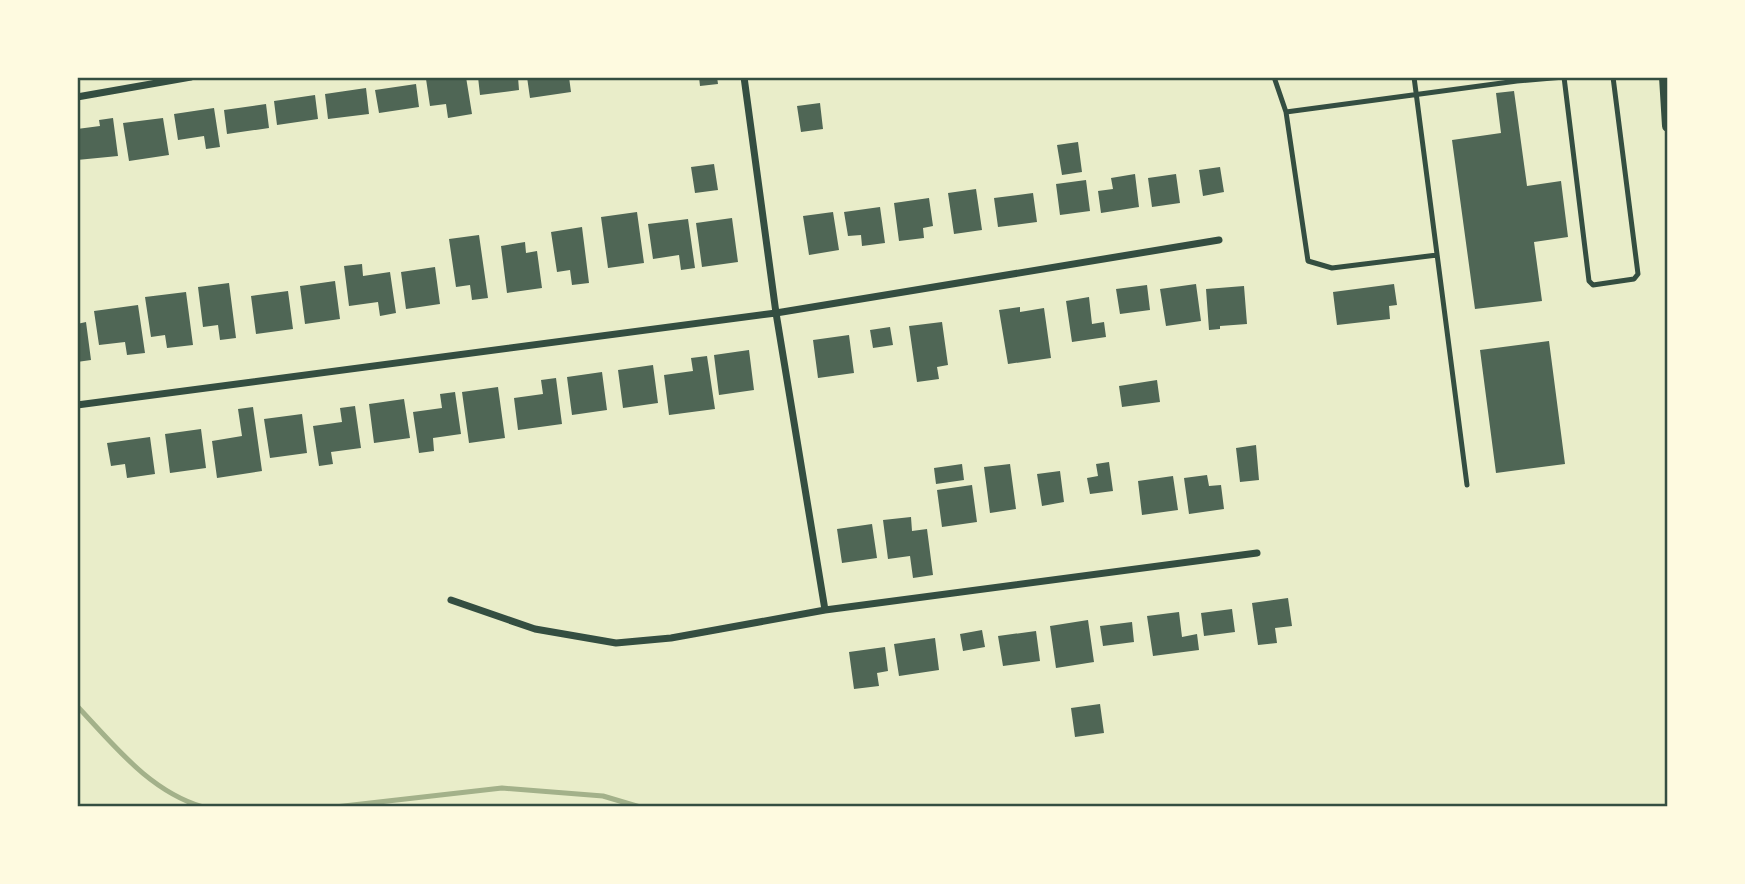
<svg xmlns="http://www.w3.org/2000/svg" width="1745" height="884" font-family="'DejaVu Sans',sans-serif">
  <style>
    .lines { fill: none; stroke-linecap: round; stroke-linejoin: round }
    .stream { stroke: #a3b18a; stroke-width: 5 }
    .building { fill: #4f6655 }
    .service { stroke: #344e41; stroke-width: 5 }
    .minor { stroke: #344e41; stroke-width: 7 }
    .tertiary { stroke: #344e41; stroke-width: 12 }
    .neatline { fill: none; stroke: #344e41; stroke-width: 2.5 }
  </style>
  <rect width="100%" height="100%" fill="#e9edc9"/>
  <g class="lines">
    <path class="stream" d="M77,706C114,745 149,791 203,807
      M335,807L502,788L603,796L640,807"/>
  </g>
  <path class="building" d="M443,77H466L472,114L448,118L446,104L430,106L426,79Z
    M478,77H518L519,90L480,95Z
    M527,77H569L571,92L530,98Z
    M699,77H717L718,84L700,86Z
    M416,84L419,107L379,113L375,90Z
    M366,88L369,114L328,119L325,94Z
    M1514,91L1527,186L1561,181L1568,237L1534,242L1542,301L1475,309L1452,140L1501,133L1496,93Z
    M315,95L318,119L277,125L274,101Z
    M820,103L823,129L801,132L797,106Z
    M266,104L269,128L227,134L224,110Z
    M214,108L220,147L206,149L204,136L178,140L174,114Z
    M113,118L118,156L77,160V129L100,126L99,120Z
    M163,118L169,155L129,161L123,123Z
    M1078,142L1082,172L1062,175L1057,145Z
    M714,164L718,190L695,193L691,167Z
    M1220,167L1224,192L1203,196L1199,170Z
    M1135,174L1139,207L1101,213L1098,191L1113,189L1111,178Z
    M1176,174L1180,203L1152,207L1148,178Z
    M1086,180L1090,211L1060,215L1056,184Z
    M976,189L982,230L954,234L948,193Z
    M1033,193L1037,222L998,227L994,198Z
    M929,198L933,226L923,228L924,238L899,241L894,203Z
    M880,207L885,243L862,246L861,235L848,236L844,212Z
    M637,212L644,263L608,268L601,217Z
    M833,212L839,250L809,255L803,216Z
    M732,218L738,262L702,267L696,223Z
    M688,219L695,268L681,270L679,255L653,259L648,224Z
    M582,227L589,283L572,285L570,270L557,272L551,232Z
    M479,235L488,298L472,300L470,285L456,287L449,239Z
    M525,242L526,253L537,251L542,288L507,293L501,246Z
    M362,264L363,276L390,272L396,313L380,316L378,302L349,306L344,266Z
    M435,267L440,304L406,309L401,272Z
    M335,281L340,319L305,324L300,286Z
    M229,283L236,338L220,340L218,325L203,327L198,287Z
    M1196,284L1201,321L1166,326L1160,289Z
    M1394,284L1397,305L1389,306L1390,319L1337,325L1333,292Z
    M1147,285L1150,310L1120,314L1116,289Z
    M1244,286L1247,324L1220,326V329L1209,330L1206,289Z
    M288,291L293,329L256,334L251,296Z
    M186,292L193,345L167,348L165,335L151,337L145,297Z
    M1089,297L1092,324L1104,322L1106,337L1072,342L1066,301Z
    M138,305L145,353L127,355L125,342L99,345L94,311Z
    M1020,307V312L1044,308L1051,358L1008,364L999,310Z
    M86,322L91,360L77,362V324Z
    M942,322L948,365L937,367L939,379L917,382L909,326Z
    M890,327L893,345L873,348L870,330Z
    M849,335L854,373L818,378L813,340Z
    M1549,341L1565,464L1496,473L1480,350Z
    M749,350L754,390L719,395L714,355Z
    M707,356L715,409L669,415L664,375L693,371L691,358Z
    M653,365L658,403L623,408L618,370Z
    M602,372L607,410L572,415L567,377Z
    M556,378L562,424L518,430L514,398L543,394L541,380Z
    M1157,380L1160,402L1122,407L1119,386Z
    M498,387L505,438L469,443L462,392Z
    M455,392L461,434L433,438L434,451L419,453L413,412L442,408L440,394Z
    M404,399L410,438L374,443L369,404Z
    M355,406L361,448L331,452L333,464L319,466L313,426L342,422L340,408Z
    M253,407L262,471L217,478L212,441L242,436L238,409Z
    M302,414L307,453L270,458L264,419Z
    M201,429L206,468L170,473L165,434Z
    M150,437L155,474L127,478L125,464L111,466L107,443Z
    M1256,445L1259,480L1240,482L1236,448Z
    M1109,462L1113,491L1090,494L1087,478L1098,476L1096,464Z
    M962,464L964,480L936,484L934,468Z
    M1010,464L1016,509L990,513L984,467Z
    M1060,471L1064,502L1042,506L1037,474Z
    M1207,475L1209,486L1221,485L1224,509L1189,514L1184,478Z
    M1173,476L1178,510L1142,515L1138,481Z
    M972,485L977,522L942,527L937,490Z
    M911,517L912,531L927,529L933,575L913,578L910,556L888,559L883,520Z
    M872,524L877,558L842,563L837,529Z
    M1288,598L1292,626L1275,628L1277,643L1258,645L1252,603Z
    M1232,609L1235,632L1204,636L1201,613Z
    M1179,612L1182,637L1197,634L1199,650L1153,656L1147,616Z
    M1088,620L1094,662L1056,668L1050,626Z
    M1132,622L1134,642L1103,646L1100,626Z
    M982,630L985,647L963,651L960,634Z
    M1036,631L1040,661L1003,666L998,636Z
    M935,638L939,670L899,676L894,644Z
    M885,647L888,671L877,673L879,686L854,689L849,652Z
    M1100,704L1104,733L1075,737L1071,708Z"/>
  <g class="lines">
    <path class="service" d="M1274,77L1286,112L1308,261L1332,268L1437,255
      M1414,77L1467,485
      M1567,77H1564L1589,281L1593,285L1634,279L1638,274L1613,77
      M1286,112L1517,81L1564,77"/>
    <path class="minor" d="M744,77L776,313L825,610
      M77,97L191,77
      M77,405L776,313L1219,240
      M451,600L535,629L616,643L671,638L825,610L1257,553"/>
    <path class="tertiary" d="M1665,77L1668,126"/>
  </g>
  <rect width="1745" height="884" fill="none" stroke="#fefae0" stroke-width="158"/>
  <rect x="79" y="79" width="1587" height="726" class="neatline"/>
</svg>
